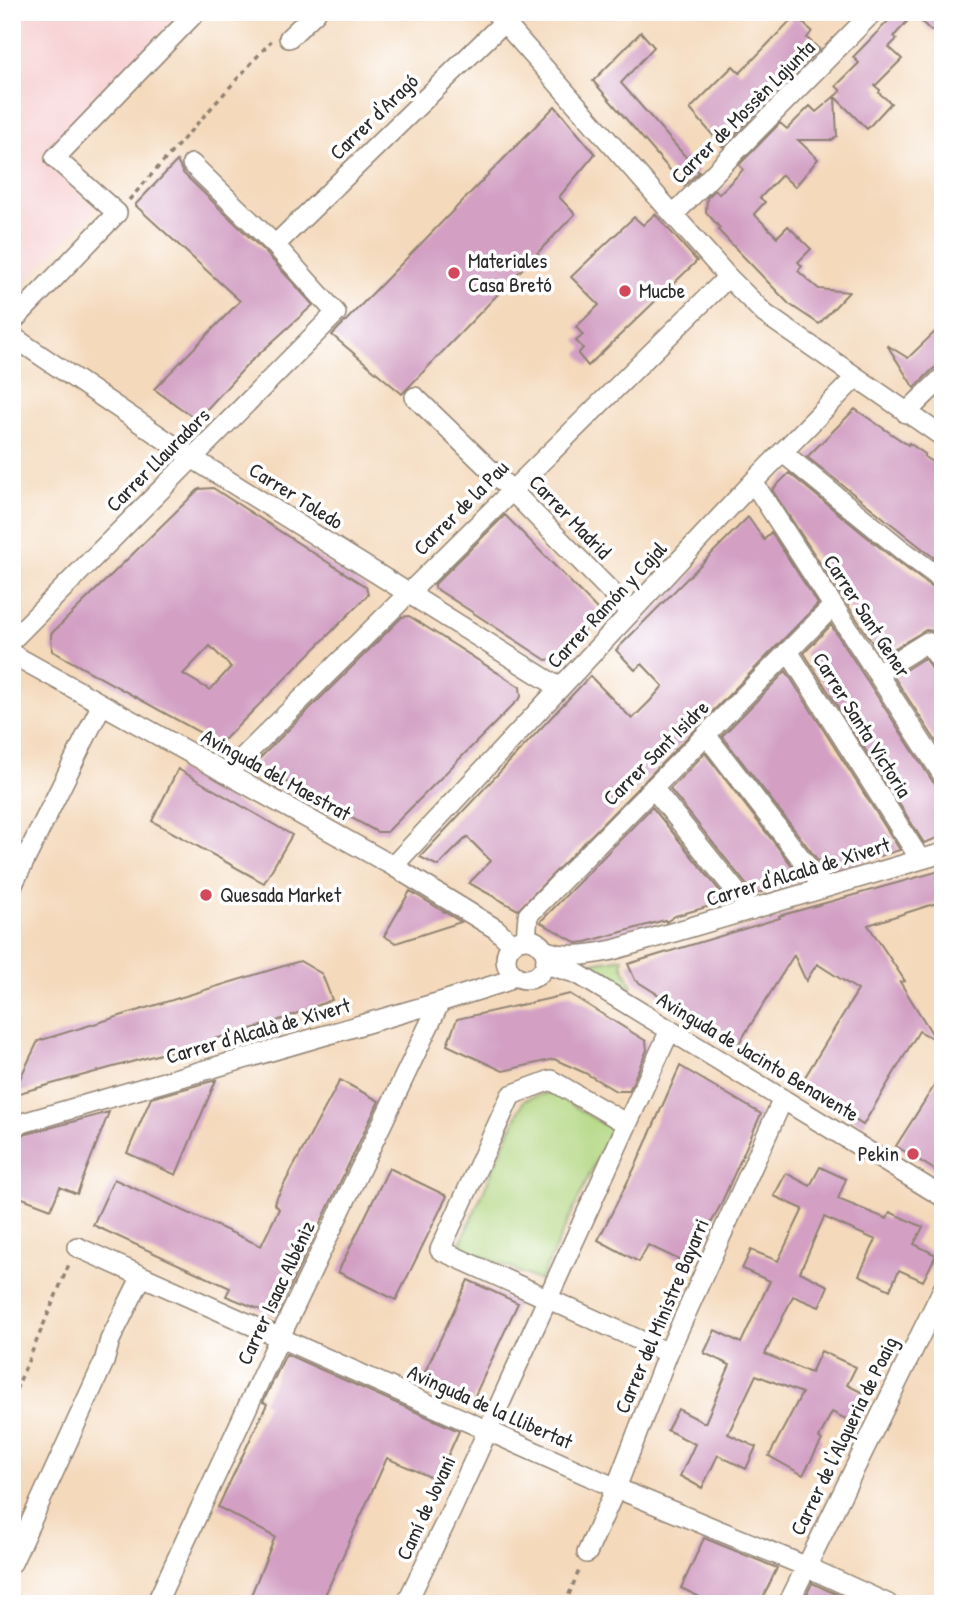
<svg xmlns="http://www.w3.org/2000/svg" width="955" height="1616" font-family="'Patrick Hand',sans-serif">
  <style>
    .built { fill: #f7cfd1 }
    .green { fill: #b0d57e; stroke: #6e8054; stroke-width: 2 }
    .building { fill: #d3a0c4; fill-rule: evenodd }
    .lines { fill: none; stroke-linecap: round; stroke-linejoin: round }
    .minor-casing { stroke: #908273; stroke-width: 22 }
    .path { stroke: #908273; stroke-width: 3.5; stroke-dasharray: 5 5; stroke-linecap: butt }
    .minor { stroke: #fff; stroke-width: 19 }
    .poi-dot { fill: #d1495b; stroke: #fff; stroke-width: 2.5 }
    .labels { text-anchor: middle; stroke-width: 7; stroke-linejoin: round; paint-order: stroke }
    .street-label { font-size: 21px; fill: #2b2b2b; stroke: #fff }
    .poi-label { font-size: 21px; fill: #2b2b2b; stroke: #fff; text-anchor: start }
  </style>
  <rect width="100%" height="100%" fill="#fff"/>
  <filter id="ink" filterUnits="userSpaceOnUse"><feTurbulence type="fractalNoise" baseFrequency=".0143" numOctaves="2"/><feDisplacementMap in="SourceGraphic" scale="14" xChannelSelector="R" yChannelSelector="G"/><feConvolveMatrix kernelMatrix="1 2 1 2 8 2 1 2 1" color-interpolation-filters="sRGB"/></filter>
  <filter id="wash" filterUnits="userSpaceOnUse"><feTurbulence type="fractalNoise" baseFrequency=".00686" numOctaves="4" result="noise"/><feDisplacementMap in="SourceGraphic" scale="28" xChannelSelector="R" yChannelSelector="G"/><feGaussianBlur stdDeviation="1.57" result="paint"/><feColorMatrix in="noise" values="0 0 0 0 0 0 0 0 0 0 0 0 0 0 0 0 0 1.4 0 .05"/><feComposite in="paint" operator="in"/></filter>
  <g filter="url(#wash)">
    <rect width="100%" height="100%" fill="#f4d9bb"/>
    <path class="built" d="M12,12H180L41,157L96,210L12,295Z"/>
    <path class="green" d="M623,958L622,964L632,986L630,988L585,964Z
      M551,1092L611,1129L540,1281L459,1246L524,1100Z"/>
    <g id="blocks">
      <path class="building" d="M897,12H943V19L931,31L914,14L894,36L897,39L889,47L902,59L875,86L880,90L879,93L891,103L867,129L835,97L837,136L832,140H798L818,159L795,187L782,175L760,198L765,202L754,214L777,237L788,226L811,249L798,262L802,266L798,271L808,280L819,289L849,292L819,324L789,304L718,230L720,228L706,212L707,198L715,190L719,194L740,173L743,169L739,165L780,123L787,129L810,106L816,112L841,91L836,86L859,63L853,57Z
        M795,16L812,31L807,38L819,49L723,147L690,109L733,66L740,73Z
        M641,32L654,47L621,83L699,172L684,186L593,81Z
        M555,106L595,154L559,197L575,214L402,394L332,335Z
        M177,161L183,173L266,253L313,305L249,363L197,420L154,389L240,301L135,205Z
        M655,214L697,261L588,366L578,354L583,348L576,341L583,335L576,327L599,305L571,277L634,217L643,225Z
        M943,324V365L934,368L914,388L887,345L908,358Z
        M855,409L908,445L909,443L925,454L924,456L926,458L943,469V565L807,457Z
        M789,473L894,559L936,590L943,592V643L933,631L926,630L881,656L772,490Z
        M213,488L366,587L368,595L225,739L215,741L52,651L51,634L199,489ZM210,646L231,667L210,690L183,674Z
        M505,515L599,611L592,619L594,620L557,658L546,660L435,588V584Z
        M748,517L764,540L771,532L818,604L518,910L469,883L491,861L467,837L438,866L420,857L590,676L632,719L650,701L663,686L642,664L635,670L616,650Z
        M409,616L520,687L521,697L387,832H377L254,764L402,617Z
        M831,625L933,782L943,787V808L937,811L943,821V836L924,843L804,653Z
        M924,658L934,672L943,676V752L894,677Z
        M786,671L900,850L827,872L722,736Z
        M705,753L803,880L754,894L670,789Z
        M178,769L292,835L264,883L152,821Z
        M652,807L728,901L675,916L666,922L665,920L586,942L577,943L540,922Z
        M943,870V901L868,925L905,981L900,982L936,1040L919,1031L863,1125L800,1085L858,990L817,964L806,981L794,955L738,1045L635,980L628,964L780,918L779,916Z
        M410,891L461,922L396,943L384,936Z
        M300,961L322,974L332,1000L269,1024L12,1095L38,1041Z
        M570,994L646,1041L647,1050L629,1091H616L585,1073L554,1059L503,1071L447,1045L457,1019Z
        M680,1066L761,1114L721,1204L690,1265L648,1245L639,1262L598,1240L636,1165Z
        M943,1072V1175L896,1146Z
        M216,1080L176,1175L127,1153L151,1098Z
        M340,1080L379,1101L276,1316L226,1296L230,1288L93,1225L114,1179L261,1246L279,1209L274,1203Z
        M109,1112L77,1194L60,1187L51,1209L12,1194V1138Z
        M820,1167L846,1179L838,1199L887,1219L890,1212L923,1227L914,1244L936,1255L923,1281L899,1270L890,1290L859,1275L876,1240L824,1217L800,1272L828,1286L819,1307L793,1296L765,1354L811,1373L821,1351L856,1367L847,1385L867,1395L854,1423L832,1412L819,1438L822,1440L803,1475L769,1456L802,1393L756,1375L728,1434L756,1447L746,1469L718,1455L702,1488L680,1476L695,1444L667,1430L678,1409L705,1423L730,1365L704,1353L715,1330L741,1343L770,1281L742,1269L751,1250L778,1261L803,1209L774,1196L786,1173L810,1186Z
        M389,1168L447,1196L396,1300L338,1272Z
        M468,1280L518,1303L472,1402L422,1378Z
        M286,1354L459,1431L437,1480L387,1458L321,1604H266L251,1595L275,1537L218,1507L267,1404L263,1402Z
        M704,1538L777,1568L760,1604H714L681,1588Z
        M812,1583L858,1604H802Z"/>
    </g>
  </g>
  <g filter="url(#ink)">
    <use href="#blocks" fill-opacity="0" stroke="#908273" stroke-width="2"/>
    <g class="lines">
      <g class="minor-casing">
        <path id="minor" d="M495,12L728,277L765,314L943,437
          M289,38L316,12
          M674,214L873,12
          M275,245L504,22
          M12,322L117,213L55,158L196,12
          M12,336L192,458L560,688
          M415,397L511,490L631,612
          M906,413L943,377
          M782,452L902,550L943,580
          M753,482L943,775
          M12,640L336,313L275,245L192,164
          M788,651L920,859
          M12,654L393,866L496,929L512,944
          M877,673L927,642L943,664
          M706,735L824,888
          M227,773L728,277
          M653,788L751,910
          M393,866L753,482L855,378
          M12,886L102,704
          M526,939L528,915L833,606
          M506 959a20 20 0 1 1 40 0a20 20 0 1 1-40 0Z
          M544,950C566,959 590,955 613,950L943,853
          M545,964L578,974L943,1197
          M627,1124L551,1080L511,1095L440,1250L668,1353
          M12,1126L440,1002L504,982L514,975
          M77,1247L616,1488L805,1566L888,1604
          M587,1553L616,1488L668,1353L783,1099
          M12,1563L104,1362L110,1340L142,1276
          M156,1604L279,1339L440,1002
          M406,1604L451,1511L670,1030
          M788,1604L943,1289"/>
      </g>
      <path class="path" d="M129,200L271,41
        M12,1399L70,1262
        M565,1604L580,1568"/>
      <use href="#minor" class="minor"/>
    </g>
  </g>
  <g class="poi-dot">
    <circle cx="454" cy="273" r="7"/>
    <circle cx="625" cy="291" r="7"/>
    <circle cx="206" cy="895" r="7"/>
    <circle cx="913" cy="1154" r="7"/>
  </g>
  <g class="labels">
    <g class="street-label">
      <text transform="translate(743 112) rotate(-45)" y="7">Carrer de Mossèn Lajunta</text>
      <text transform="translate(374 117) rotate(-44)" y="7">Carrer d'Aragó</text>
      <text transform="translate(158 460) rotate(-45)" y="7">Carrer Llauradors</text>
      <text transform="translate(296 496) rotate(32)" y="7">Carrer Toledo</text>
      <text transform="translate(461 508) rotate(-45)" y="7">Carrer de la Pau</text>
      <text transform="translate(570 517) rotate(46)" y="7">Carrer Madrid</text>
      <text transform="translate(607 605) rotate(-47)" y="7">Carrer Ramón y Cajal</text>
      <text transform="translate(867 616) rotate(57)" y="7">Carrer Sant Gener</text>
      <text transform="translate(862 725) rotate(58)" y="7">Carrer Santa Victoria</text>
      <text transform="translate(656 753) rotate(-45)" y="7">Carrer Sant Isidre</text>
      <text transform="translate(276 775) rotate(29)" y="7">Avinguda del Maestrat</text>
      <text transform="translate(798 872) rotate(-17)" y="7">Carrer d'Alcalà de Xivert</text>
      <text transform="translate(258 1031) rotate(-16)" y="7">Carrer d'Alcalà de Xivert</text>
      <text transform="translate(758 1057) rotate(31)" y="7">Avinguda de Jacinto Benavente</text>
      <text transform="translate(276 1293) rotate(-65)" y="7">Carrer Isaac Albéniz</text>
      <text transform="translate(662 1316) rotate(-67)" y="7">Carrer del Ministre Bayarri</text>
      <text transform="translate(490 1407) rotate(24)" y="7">Avinguda de la Llibertat</text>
      <text transform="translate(844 1436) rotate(-64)" y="7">Carrer de l'Alqueria de Poaig</text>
      <text transform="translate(426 1508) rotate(-65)" y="7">Camí de Jovani</text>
    </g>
    <g class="poi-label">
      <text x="468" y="268">Materiales<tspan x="468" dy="24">Casa Bretó</tspan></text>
      <text x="639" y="298">Mucbe</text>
      <text x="220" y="902">Quesada Market</text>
      <text x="899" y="1161" text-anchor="end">Pekin</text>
    </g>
  </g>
  <rect width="955" height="1616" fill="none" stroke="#fff" stroke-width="42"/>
</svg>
